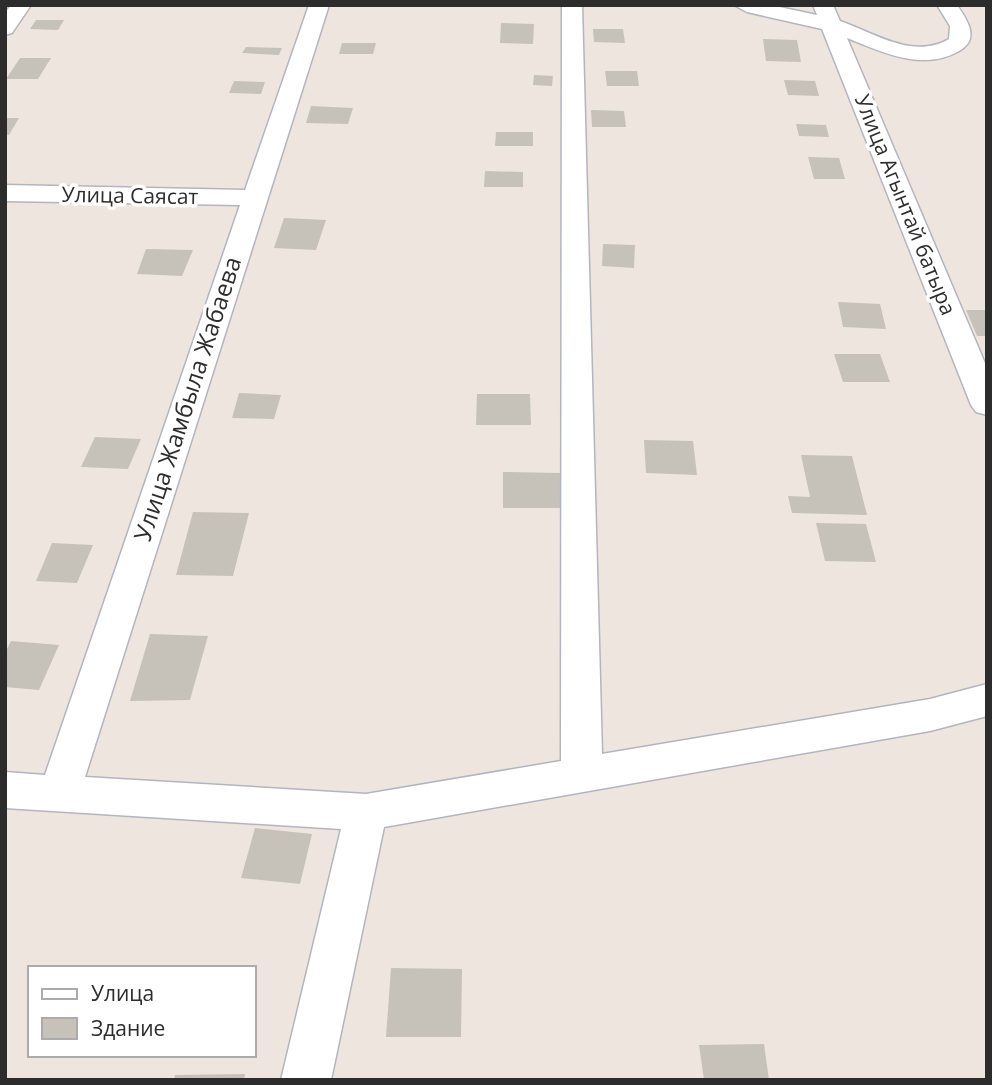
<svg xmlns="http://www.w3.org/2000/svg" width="992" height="1085" font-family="'Open Sans',sans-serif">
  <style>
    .building { fill: #c6c1b9 }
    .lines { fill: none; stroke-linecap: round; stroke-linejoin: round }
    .minor-casing { stroke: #b2b5c0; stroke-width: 3 }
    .minor { fill: #fff; fill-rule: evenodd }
    .labels { text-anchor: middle; stroke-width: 7; stroke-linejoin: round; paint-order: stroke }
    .far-street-label { font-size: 21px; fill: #2c2c2c; stroke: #fff }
    .street-label { font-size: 24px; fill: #2c2c2c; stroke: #fff }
  </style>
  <rect width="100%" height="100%" fill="#eee6de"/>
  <path class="building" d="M36,20H64L58,30L30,29Z
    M501,23L534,24L533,44L500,43Z
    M593,29H623L625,43L594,42Z
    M763,39L797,40L801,62L766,61Z
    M342,43H376L373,54H339Z
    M246,47L282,48L279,55L242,53Z
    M20,58H51L38,79H6Z
    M605,71H637L639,86H607Z
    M534,75L553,76L552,86L533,85Z
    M784,80L815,81L819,96L788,95Z
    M234,81L265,82L261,94L229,93Z
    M311,106L353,108L348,124L306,123Z
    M591,110L624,111L626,127H592Z
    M5,118H19L9,135H5Z
    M796,124L826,125L829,137L799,136Z
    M496,132H533V146H495Z
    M808,157L839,158L845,179H814Z
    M485,171L523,172V187H484Z
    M284,218L326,220L316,250L274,248Z
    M603,244L635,245L634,268L602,266Z
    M146,249L193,250L182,276L137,274Z
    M838,302L880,304L886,329L843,327Z
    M966,310H987V336H977Z
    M834,354H880L890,382H843Z
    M239,393L281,395L274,419L232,418Z
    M477,394H530L531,425H476Z
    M95,437L141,439L128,469L81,467Z
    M644,440L693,441L697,475L646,473Z
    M801,455L852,456L867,515L792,513L788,496L810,497Z
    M503,472L561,473L562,508H503Z
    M193,512L249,513L233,576L176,575Z
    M816,523L866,524L876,562L825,561Z
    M52,543L93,545L77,583L36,581Z
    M150,634L208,636L190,700L130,701Z
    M11,641L59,645L39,690L5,687V653Z
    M255,828L312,834L300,884L241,878Z
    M391,968L462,969L461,1037H386Z
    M764,1044L769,1080H704L699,1045Z
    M245,1074L244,1080H174L175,1075Z"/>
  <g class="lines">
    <g class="minor-casing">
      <path id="minor" d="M11,5H31L12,33L5,35V13Z
        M309,5H329L85,777L366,794L561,761L562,5H582L602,754L930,699L987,684V716L930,731L384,827L331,1080H281L341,829L5,808V772L45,775L240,205L5,201V185L245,190Z
        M734,5H770L817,15L813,5H833L840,21C875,33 913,60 949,39L950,26L937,5H957C968,21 980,39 959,51C923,72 882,52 847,38L987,368V415L976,412L971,405L822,29L747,12Z"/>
    </g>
    <use href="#minor" class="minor"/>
  </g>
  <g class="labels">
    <g class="far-street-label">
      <text transform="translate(130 196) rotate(1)" y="7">Улица Саясат</text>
      <text transform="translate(905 205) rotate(68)" y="7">Улица Агынтай батыра</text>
    </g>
    <g class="street-label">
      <text transform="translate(188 399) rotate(-72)" y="8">Улица Жамбыла Жабаева</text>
    </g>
  </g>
  <rect width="992" height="1085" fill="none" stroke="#2c2c2c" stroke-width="14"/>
  <rect x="28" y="966" width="228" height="91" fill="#ffffff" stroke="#ababab" stroke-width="2"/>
  <rect x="42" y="989" width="35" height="10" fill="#ffffff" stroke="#ababab" stroke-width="2"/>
  <text x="91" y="1001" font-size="21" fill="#2c2c2c">Улица</text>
  <rect x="42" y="1018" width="35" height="21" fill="#c6c1b9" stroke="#ababab" stroke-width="2"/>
  <text x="91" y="1036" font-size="21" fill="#2c2c2c">Здание</text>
</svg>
